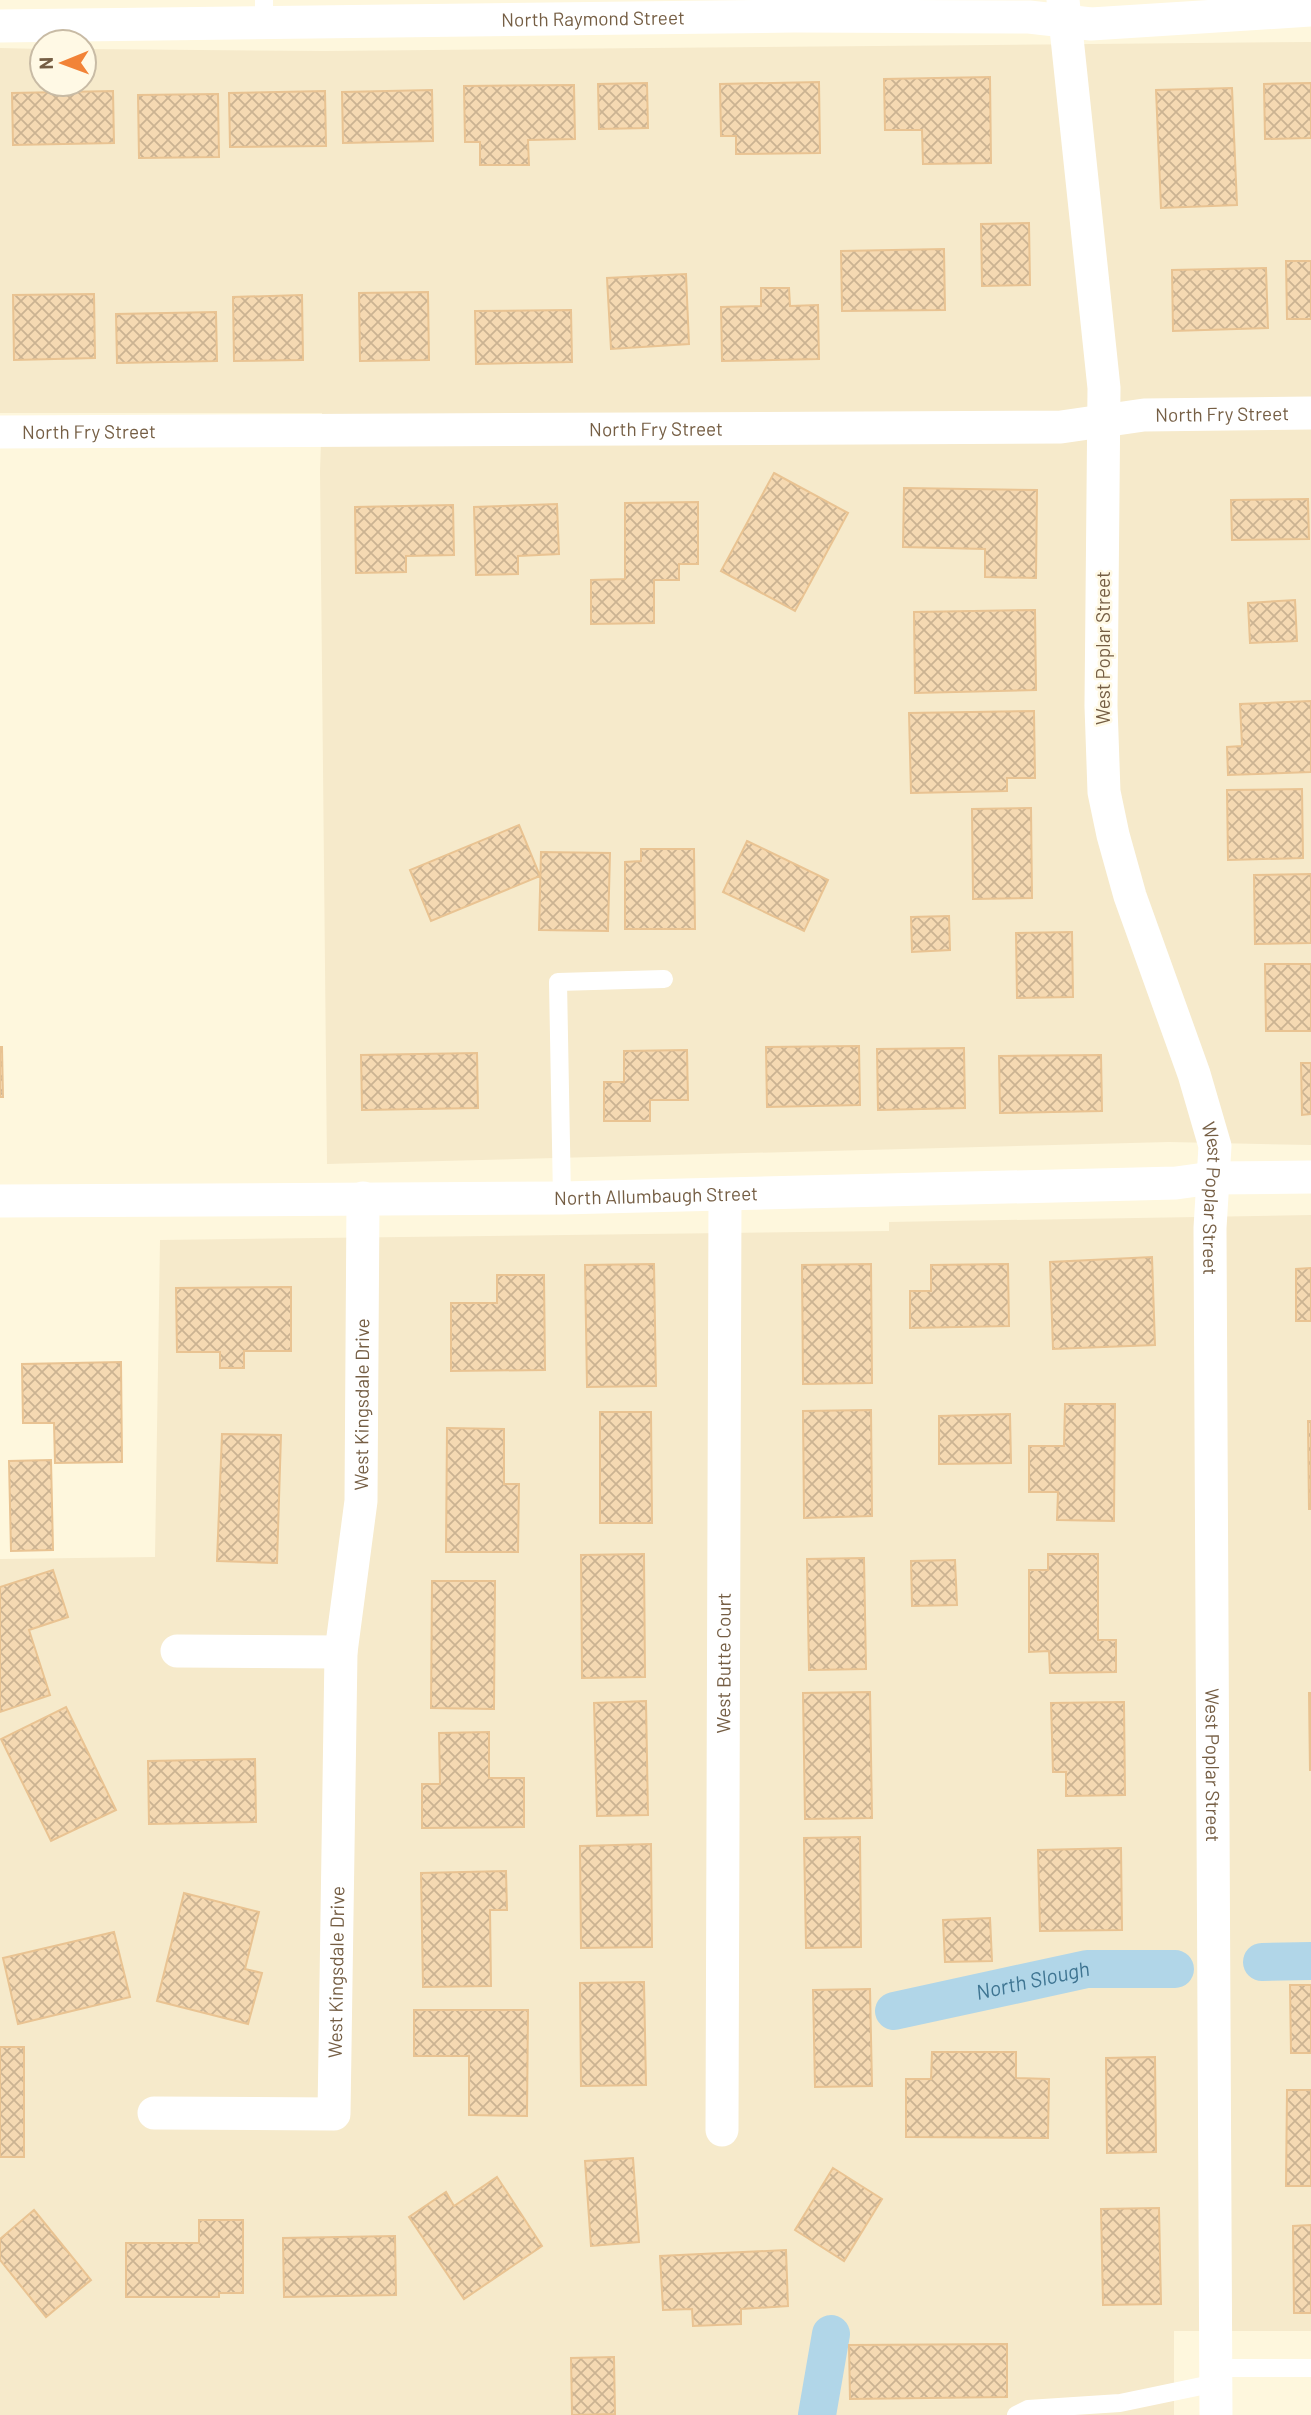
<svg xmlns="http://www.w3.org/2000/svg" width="1311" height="2415" font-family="Barlow,sans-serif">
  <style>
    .residential { fill: #f6eacb }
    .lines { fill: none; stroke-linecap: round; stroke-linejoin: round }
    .canal { stroke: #b1d6e8; stroke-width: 38 }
    .building { fill: url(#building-cross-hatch); stroke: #e9c392; stroke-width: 2 }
    .service { stroke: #fff; stroke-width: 18 }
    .minor { stroke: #fff; stroke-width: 33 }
    .labels { text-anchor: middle; stroke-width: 5; stroke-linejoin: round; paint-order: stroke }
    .street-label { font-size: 19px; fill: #755e44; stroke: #fff9e5 }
    .water-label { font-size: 21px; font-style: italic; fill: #3f7592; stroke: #fff9e5 }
  </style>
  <defs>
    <pattern id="building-cross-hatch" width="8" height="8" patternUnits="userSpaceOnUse" patternTransform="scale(1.75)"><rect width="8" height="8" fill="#f5d9b2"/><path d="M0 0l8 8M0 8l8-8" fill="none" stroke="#cbb392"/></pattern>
  </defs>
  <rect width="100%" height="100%" fill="#fef7dd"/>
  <path class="residential" d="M1311,42V1145L1169,1142L327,1164L320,471L322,413H0V48L42,49V84H84V49L325,51Z
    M1311,1215V2331H1174V2415H0V1559L155,1557L160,1240L889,1231V1222Z"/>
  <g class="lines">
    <g class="canal">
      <path d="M1262,1962L1311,1961"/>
      <path id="s1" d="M894,2011L1087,1969H1175"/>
      <path d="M817,2415L831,2334"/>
    </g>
  </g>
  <path class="building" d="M990,77L991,163L923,164L922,130H885L884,79Z
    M819,82L820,153L736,154V136H721L720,84Z
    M647,83L648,128L599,129L598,84Z
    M1311,83V138L1265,139L1264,84Z
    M574,85L575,139L528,140L529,165H480V142H465L464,86Z
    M1232,88L1237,205L1161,208L1156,90Z
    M432,90L433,141L343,143L342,92Z
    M113,91L114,143L13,145L12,93Z
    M325,91L326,146L230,147L229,93Z
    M218,94L219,157L139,158L138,95Z
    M1029,223L1030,285L982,286L981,224Z
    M944,249L945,310L842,311L841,251Z
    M1286,261H1311V319H1287Z
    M1266,268L1268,328L1173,331L1172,270Z
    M686,274L689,344L611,349L607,278Z
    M761,288H789L790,306L818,305L819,359L722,361L721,307L761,306Z
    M428,292L429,360L360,361L359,293Z
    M94,294L95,358L14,360L13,295Z
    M302,295L303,360L234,361L233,297Z
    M571,310L572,362L476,364L475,311Z
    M216,312L217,361L117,363L116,314Z
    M774,473L848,513L795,611L721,571Z
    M904,488L1037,490L1036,578L985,577V549L903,547Z
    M1308,499L1309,539L1232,540L1231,500Z
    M698,502V564H679V580H654V623L591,624V580L625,579V503Z
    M557,504L559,554L518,556V574L476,575L474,507Z
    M453,505L454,555L406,556V572L356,573L355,507Z
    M1295,600L1297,641L1250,643L1248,603Z
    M1035,610L1036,690L915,693L914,612Z
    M1311,701V772L1228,775L1227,747L1242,746L1240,704Z
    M1034,711L1035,778H1007V791L911,793L909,713Z
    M1302,789L1303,858L1228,860L1227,790Z
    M1031,808L1032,898L973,899L972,809Z
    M519,825L540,876L431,921L410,870Z
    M747,841L828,880L804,931L723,892Z
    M641,849H694L695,929H625V862L641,861Z
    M541,852L610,853L608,931L539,930Z
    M1311,874V943L1255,944L1254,875Z
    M949,916L950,950L912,952L911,917Z
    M1072,932L1073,997L1017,998L1016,933Z
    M1265,964H1311V1031H1266Z
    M859,1046L860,1105L767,1107L766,1047Z
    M0,1047H2L3,1097H0Z
    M964,1048L965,1108L878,1110L877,1049Z
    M687,1050L688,1100H650V1121H604V1082H624V1051Z
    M477,1053L478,1108L362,1110L361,1055Z
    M1101,1055L1102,1111L1000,1113L999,1056Z
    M1301,1063H1311V1114L1302,1115Z
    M1152,1257L1155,1345L1053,1349L1050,1262Z
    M654,1264L656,1386L587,1387L585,1265Z
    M871,1264L872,1383L803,1384L802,1265Z
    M1008,1264L1009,1326L910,1328V1291H931V1265Z
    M1311,1268V1321H1296V1269Z
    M497,1275H544L545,1370L451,1371V1303H497Z
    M291,1287V1351H244V1368H220V1352H177L176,1288Z
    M121,1362L122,1462L55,1463L54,1423H23L22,1364Z
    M1065,1404H1115L1114,1521L1057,1520L1058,1492H1029V1446H1064Z
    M871,1410L872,1516L804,1518L803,1411Z
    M600,1412H651L652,1523H600Z
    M1010,1414L1011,1463L939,1464V1416Z
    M1308,1421H1311V1509H1309Z
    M447,1428L504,1429V1484H519L518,1552H446Z
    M222,1434L281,1435L277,1563L217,1561Z
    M51,1460L53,1550L11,1551L9,1461Z
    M644,1554L645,1677L582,1678L581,1555Z
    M1048,1554H1098V1640H1116V1672L1050,1673L1049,1651L1029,1652V1570H1048Z
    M864,1558L866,1669L809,1670L807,1559Z
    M955,1560L957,1605L912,1606L911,1561Z
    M53,1570L68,1617L29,1630L50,1695L0,1712V1587Z
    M432,1581H495L494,1709L431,1708Z
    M870,1692L872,1818L805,1819L803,1693Z
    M1309,1693H1311V1770H1310Z
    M646,1701L648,1815L597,1816L594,1703Z
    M1124,1702L1125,1795L1066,1796V1772H1053L1051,1703Z
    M66,1707L116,1810L51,1841L1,1739Z
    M489,1732V1778H524V1827L422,1828V1784H440L439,1733Z
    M255,1759L256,1822L149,1824L148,1761Z
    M860,1837L861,1947L806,1948L804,1838Z
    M651,1844L652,1947L581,1948L580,1846Z
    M1121,1848L1122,1930L1040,1931L1038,1850Z
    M506,1871L507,1910H490L491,1986L423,1987L421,1873Z
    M184,1893L259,1912L245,1969L262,1973L248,2024L157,2001Z
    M990,1918L992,1961L945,1962L943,1920Z
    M114,1932L130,1997L18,2024L3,1958Z
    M644,1982L646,2085L581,2086L580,1983Z
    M1290,1985H1311V2053H1291Z
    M870,1989L872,2086L815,2087L813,1990Z
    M414,2010H528L527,2116L469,2115V2056H414Z
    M0,2047H24V2157H0Z
    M932,2052H1016V2078L1049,2079L1048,2138L906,2137V2079H931Z
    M1155,2057L1156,2152L1107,2153L1106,2058Z
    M1287,2090H1311V2186H1286Z
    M633,2158L639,2242L591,2246L585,2161Z
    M833,2168L882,2199L844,2261L795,2230Z
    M497,2177L542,2246L464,2299L409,2217L446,2192L454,2206Z
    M1159,2208L1161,2304L1103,2305L1101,2209Z
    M34,2210L91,2280L46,2317L0,2260V2239Z
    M199,2220H243V2293H219V2297H126V2243H199Z
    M1311,2225V2313H1294L1293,2226Z
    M395,2236L396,2295L284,2297L283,2238Z
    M786,2250L788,2306L741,2309V2324L693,2326L692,2309L663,2310L660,2256Z
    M1007,2344V2397L850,2399L849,2345Z
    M614,2357L615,2414L572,2415L571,2358Z"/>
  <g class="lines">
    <path class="service" d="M264,0V23
      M562,1198L558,982L664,979
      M1216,2368H1311
      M1016,2415L1028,2409L1120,2403L1216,2383"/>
    <g class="minor">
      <path id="s2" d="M1063,0L1104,388L1101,706L1104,792L1113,835L1130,896L1194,1074L1215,1146L1210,1228L1216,2415"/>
      <path id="s3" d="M0,26L794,16L1029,17L1091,24L1311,10"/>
      <path id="s4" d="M0,432L1061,427L1144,415L1311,413"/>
      <path id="s5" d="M0,1201L562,1198L1176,1183L1212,1178L1311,1177"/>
      <path d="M177,1651L341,1652"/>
      <path id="s6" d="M154,2113L334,2114L341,1652L361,1501L363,1198"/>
      <path id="s7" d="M722,2130L725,1195"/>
    </g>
  </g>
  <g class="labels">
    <g class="street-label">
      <text dy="7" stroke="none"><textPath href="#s3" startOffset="593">North Raymond Street</textPath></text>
      <text dy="7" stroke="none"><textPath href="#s4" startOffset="1223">North Fry Street</textPath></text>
      <text dy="7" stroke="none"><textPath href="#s4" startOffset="656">North Fry Street</textPath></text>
      <text dy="7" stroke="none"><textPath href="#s4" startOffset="89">North Fry Street</textPath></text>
      <text transform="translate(1103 648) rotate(-90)" y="7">West Poplar Street</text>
      <text dy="7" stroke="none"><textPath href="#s5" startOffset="656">North Allumbaugh Street</textPath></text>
      <text dy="7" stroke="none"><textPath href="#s2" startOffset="1218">West Poplar Street</textPath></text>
      <text dy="7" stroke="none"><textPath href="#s6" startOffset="891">West Kingsdale Drive</textPath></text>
      <text dy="7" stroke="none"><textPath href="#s7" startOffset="467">West Butte Court</textPath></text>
      <text dy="7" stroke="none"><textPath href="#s2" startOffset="1785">West Poplar Street</textPath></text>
      <text dy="7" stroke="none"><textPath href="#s6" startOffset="322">West Kingsdale Drive</textPath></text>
    </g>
    <g class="water-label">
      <text dy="7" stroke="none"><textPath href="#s1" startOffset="142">North Slough</textPath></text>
    </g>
  </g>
  <g transform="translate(63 63) rotate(269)"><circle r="33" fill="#fff9e5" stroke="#c8bba5" stroke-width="2"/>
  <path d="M0-5L12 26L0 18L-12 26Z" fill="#f28337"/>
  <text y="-10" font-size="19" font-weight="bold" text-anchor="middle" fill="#755e44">N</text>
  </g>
</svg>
